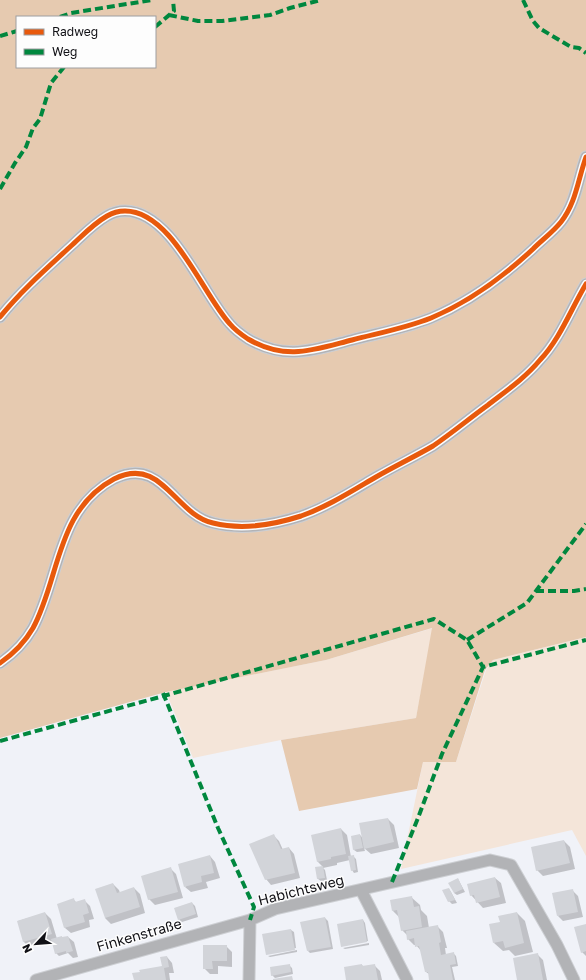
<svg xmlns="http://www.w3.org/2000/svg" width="586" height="980" font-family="'Golos Text',sans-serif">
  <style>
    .green { fill: #f4e5d9 }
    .forest { fill: #e6cab0; fill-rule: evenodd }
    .shadow { fill: #0003 }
    .building { fill: #d2d4d9 }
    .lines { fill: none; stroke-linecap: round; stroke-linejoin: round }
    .minor-casing { stroke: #cdcfd3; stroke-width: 13 }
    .minor { stroke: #b2b3b6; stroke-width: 11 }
    .quiet { stroke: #00873e; stroke-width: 4; stroke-dasharray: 8 4; stroke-linecap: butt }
    .cycleway-casing { stroke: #fdfdfd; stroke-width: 8 }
    .cycleway { stroke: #e8590c; stroke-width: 5 }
    .labels { text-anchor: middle; stroke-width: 3; stroke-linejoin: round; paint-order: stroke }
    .street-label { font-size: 14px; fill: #101015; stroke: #fdfdfd }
  </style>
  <rect width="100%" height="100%" fill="#f0f2f8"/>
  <path class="green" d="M433,628L416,718L281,740L193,758L166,692L326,660Z
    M586,637V856L572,830L401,869L423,762H456L486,670L493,660Z"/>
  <path class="forest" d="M0,0H586V637L493,660L485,670L456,762H423L417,789L299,811L281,740L416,718L432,628L326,660L166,692L0,738ZM17,17H155V67H17Z"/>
  <path class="shadow" d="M388,819L394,825L399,848L371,854L364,848L365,851L357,852L354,850L360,835L363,838Z
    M341,829L347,835L351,857L353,856L356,859L358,872L354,873L352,870L350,860L337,863V865L323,868L325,870L327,880L321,881L318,879L316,868L323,867L318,862L312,836Z
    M273,835L279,841L283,850L289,848L294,854L300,878L271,885L266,879Z
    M564,841L570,847L575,869L543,876L537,870Z
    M210,856L215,862L220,878L206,882L208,888L191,892L185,887Z
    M171,869L176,874L183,898L155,905L149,899Z
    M495,878L501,883L506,903L483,908L471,895Z
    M458,879L465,892L457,895L454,893Z
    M113,884L119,890L120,893L134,888L140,894L145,913L111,924L105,918Z
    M449,889L451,892L457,903L452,904L449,901Z
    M572,890L578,896L583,917L563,921L558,916Z
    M411,897L420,905L421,910L427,916L429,928L437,926L443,932L447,948H445L446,955L454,954L456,956L458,966L452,967L455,980H430L429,974L426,972L422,952L416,945H414L408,939V936L402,930L399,917L393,911L391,901Z
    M74,900L77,903L84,900L90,906L94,919L89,920L90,927L71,933L65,928Z
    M192,903L195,906L198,917L182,922L179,920Z
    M45,913L51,919L57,939L68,937L74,942L78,957L73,958L68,953L59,956L56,953L53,941L30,948L24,942L18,921Z
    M517,913L525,921L533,952L515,956L509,950L503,951L494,943L501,923Z
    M325,918L328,921L333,949L310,953L308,951Z
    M363,920L365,923L368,941L343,946V947L338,925Z
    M586,925V956L582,952Z
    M291,930L294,932L296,948L268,954V955L263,935Z
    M369,943V945L345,949L343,948Z
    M226,946L232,952V967L218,966V974H210L204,968Z
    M297,950V952L270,957L268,956Z
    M537,954L543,960L547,980H518Z
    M167,957L172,963L174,973H169L170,980H135L163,967Z
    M289,965L292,968L293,974L275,978L272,975Z
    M362,965L364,967L374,965L380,971L382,980H347L345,968Z"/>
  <path class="building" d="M388,818L394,842L364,849L359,823Z
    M341,828L346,854L331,857V859L317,862L311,835Z
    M274,834L281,849L289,847L295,873L265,880L249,844Z
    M360,834L363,848L353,850L351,836Z
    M564,840L570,863L536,871L531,847Z
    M210,855L214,873L201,876L202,882L184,887L178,864Z
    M354,855L356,870L351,871L348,856Z
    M323,866L325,878L317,879L315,867Z
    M171,867L178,892L148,900L141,876Z
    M495,877L500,897L476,903L474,895L470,896L467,884Z
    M458,878L463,889L454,893L448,883Z
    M113,883L117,893L134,887L140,907L105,918L95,889Z
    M449,888L455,900L448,902L442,890Z
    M573,889L578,912L557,916L552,893Z
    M412,896L414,907L419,906L422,927L401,931L397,910L392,911L390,900Z
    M74,898L75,902L85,899L89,913L83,915L85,922L64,928L57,904Z
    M192,902L196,914L178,920L174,908Z
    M45,912L52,934L23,942L17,921Z
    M517,912L524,943L505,948L503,941L493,943L489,924L500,922L498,916Z
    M325,917L331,947L307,951L300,922Z
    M363,919L367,942L341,947L337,924Z
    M586,924V951L581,953L574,927Z
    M438,925L441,942L439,943L441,955L454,952L456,964L450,965L453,980H429L428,972H425L419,946L415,947L414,938L407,940L406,931Z
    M291,929L295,950L266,955L262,934Z
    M62,936V937L68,936L73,951L66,953V951L55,954L51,939Z
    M203,945H227V961H212L213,969H203Z
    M538,953L543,980H517L513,958Z
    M167,956L169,967L164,968L166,980H134L132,973L140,972L139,970L162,966L160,957Z
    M290,964L291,972L271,976L270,967Z
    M362,964V966L375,964L378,980H346L344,967Z
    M292,976L293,980H273V979Z"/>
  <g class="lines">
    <g class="minor-casing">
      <path id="minor" d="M0,317C21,291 46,269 71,246C82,236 93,224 107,216C112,213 119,211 125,211C172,211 203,295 230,324C235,330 242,335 248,339C286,361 313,350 352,340C379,333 406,328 431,318C469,302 503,277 533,249C542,240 553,232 561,222C576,203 578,179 586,157
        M0,663C13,654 25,642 33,628C60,578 56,510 114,479C162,455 174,514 213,523C241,530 273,525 301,516C327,507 352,491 376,477C395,466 414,457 433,446C452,433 470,418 488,405C506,391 525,378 540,360C560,339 571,309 586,284
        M361,890L407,980
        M36,980L250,920L275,909L490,860L511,865L557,945L574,980
        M249,980L250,920"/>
    </g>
    <use href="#minor" class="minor"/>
    <path class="quiet" d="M523,0L533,21L539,28L571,47L579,48L586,53
      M169,15L198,21H222L270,15L290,8L321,0
      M60,17L71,13L152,0
      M155,27L174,11L173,0
      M0,36L17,31
      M0,189L15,163L26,147L33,128L40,119L51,83L64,67
      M536,591H574L586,589
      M467,640L527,603L586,524
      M163,693L218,828L254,907L250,920
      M0,741L167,695L434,619L467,640L483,667
      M392,882L418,818L442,754L483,667L586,640"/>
    <g class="cycleway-casing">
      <path id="cycleway" d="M0,317C21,291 46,269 71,246C82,236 93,224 107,216C112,213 119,211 125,211C172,211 203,295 230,324C235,330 242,335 248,339C286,361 313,350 352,340C379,333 406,328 431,318C469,302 503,277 533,249C542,240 553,232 561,222C576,203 578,179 586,157
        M0,663C13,654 25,642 33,628C60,578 56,510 114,479C162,455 174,514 213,523C241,530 273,525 301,516C327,507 352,491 376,477C395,466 414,457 433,446C452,433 470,418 488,405C506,391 525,378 540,360C560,339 571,309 586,284"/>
    </g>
    <use href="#cycleway" class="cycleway"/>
  </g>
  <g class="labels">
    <g class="street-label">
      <text transform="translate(301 890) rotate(-14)" y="5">Habichtsweg</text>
      <text transform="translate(139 935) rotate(-16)" y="5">Finkenstraße</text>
    </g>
  </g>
  <rect x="16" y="16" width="140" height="52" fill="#fdfdfd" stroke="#9e9ea0"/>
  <rect x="24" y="29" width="20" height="6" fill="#e8590c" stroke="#9e9ea0"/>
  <text x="52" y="36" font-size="12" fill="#101015">Radweg</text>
  <rect x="24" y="49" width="20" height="6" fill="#00873e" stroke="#9e9ea0"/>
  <text x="52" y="56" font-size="12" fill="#101015">Weg</text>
  <g transform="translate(36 944) rotate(244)" stroke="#fdfdfd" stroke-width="3" paint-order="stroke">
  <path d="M0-3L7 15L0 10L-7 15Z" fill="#101015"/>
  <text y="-6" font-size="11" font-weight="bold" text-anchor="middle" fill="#101015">N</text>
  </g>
</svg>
